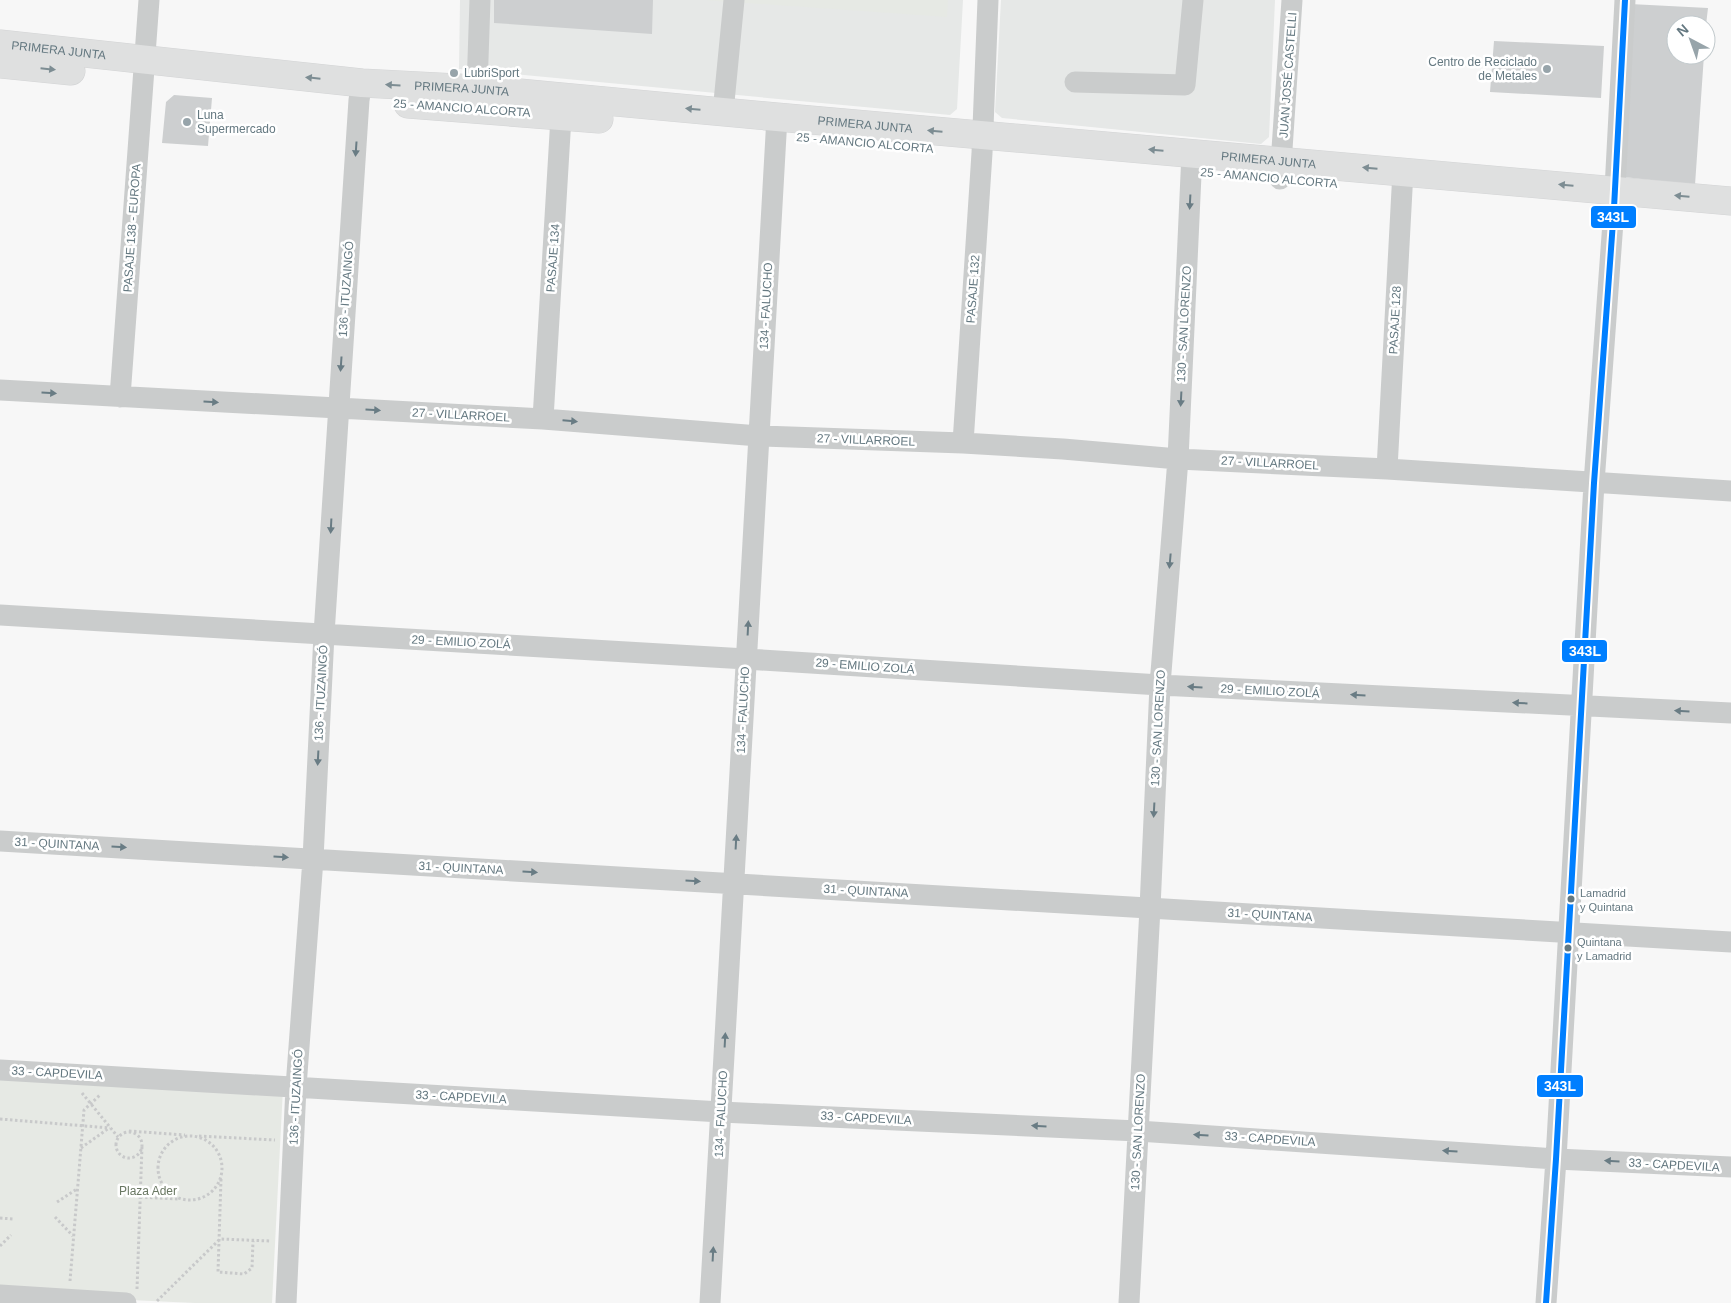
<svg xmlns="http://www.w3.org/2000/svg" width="1731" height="1303" font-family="Helvetica,sans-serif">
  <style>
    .built { fill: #e6e8e7 }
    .green { fill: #e6e9e4 }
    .building { fill: #cdcfd0 }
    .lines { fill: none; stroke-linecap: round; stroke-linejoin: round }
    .major-casing { stroke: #d3d4d5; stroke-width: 29 }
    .path { stroke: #c8c9ca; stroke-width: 3; stroke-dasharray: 2.5 2.5; stroke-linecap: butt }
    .minor { stroke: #cacccc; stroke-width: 21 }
    .major { stroke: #dfe0e0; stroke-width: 28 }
    .bus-1-casing { stroke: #fff; stroke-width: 10 }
    .bus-1 { stroke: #007fff; stroke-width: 6 }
    .oneway { fill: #7d8d93 }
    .oneway2 { fill: #697c84 }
    .poi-dot { fill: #97a4aa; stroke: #fff; stroke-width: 2 }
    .bus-dot { fill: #647880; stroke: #fff; stroke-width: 2 }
    .labels { text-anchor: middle; stroke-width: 5; stroke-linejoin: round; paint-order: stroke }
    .bus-label { font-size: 11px; fill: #647880; stroke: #fff; text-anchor: start }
    .street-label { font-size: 12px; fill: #647880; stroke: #fff }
    .poi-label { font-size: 12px; fill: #647880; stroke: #fff; text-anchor: start }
    .park-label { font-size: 12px; fill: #6a7863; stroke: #fff }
    .line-badge { stroke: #fff; stroke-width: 2 }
    .badge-label { font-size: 14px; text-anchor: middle; font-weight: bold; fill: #fff }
  </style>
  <rect width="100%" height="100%" fill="#f7f7f7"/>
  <path class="built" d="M460,0H963L957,109L950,115L459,69Z
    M1001,0H1275L1269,137L1261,144L1002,118L995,112Z"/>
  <path class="green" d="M703,0H948L947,17Z
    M0,1075L283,1088L272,1303H195L0,1294Z"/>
  <path class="building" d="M494,0H653L652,34L494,23Z
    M1630,4L1708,8L1706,25H1676V55H1704L1695,185L1624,177Z
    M1494,41L1604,46L1601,98L1490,92Z
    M174,95L212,98L208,146L162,143L166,102Z"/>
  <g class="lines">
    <g class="major-casing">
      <g id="major">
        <path id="s1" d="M0,44L362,83L477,89L562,97L777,117L1731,201"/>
        <path d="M0,64L71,71"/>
        <path d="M408,104L599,119"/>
      </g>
    </g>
    <path class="path" d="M82,1093L118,1137
      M0,1119L110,1128
      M129,1131L185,1135
      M116 1145a13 13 0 1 1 26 0a13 13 0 1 1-26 0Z
      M199,1136L275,1140
      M158 1168a32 32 0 1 1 64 0a32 32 0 1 1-64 0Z
      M81,1148L109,1128
      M221,1179L218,1272L244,1274L252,1268L253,1241
      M140,1197L178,1199
      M57,1202L77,1189
      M55,1217L73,1236
      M0,1218L13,1219
      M0,1246L11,1235
      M70,1281L84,1110L100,1095
      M137,1289L142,1146
      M157,1301L220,1239L270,1241"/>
    <path class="minor" d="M1075,82L1185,85L1193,0
      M477,89L480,0
      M723,112L734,0
      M1280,179L1292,0
      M0,390L543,419L759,436L963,443L1063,449L1178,459L1387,469L1731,491
      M120,397L149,0
      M543,419L562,100
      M963,443L982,153L988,0
      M1387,469L1403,171
      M0,615L746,659L1160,685L1731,713
      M0,841L1731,942
      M0,1070L721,1112L1138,1131L1556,1159L1731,1167
      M0,1295L126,1303
      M286,1303L296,1087L313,859L324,634L359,100L362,83
      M710,1303L777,117
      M1129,1303L1150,908L1160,685L1178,459L1192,153
      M1546,1303L1556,1159L1594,483L1614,208L1625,0"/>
    <use href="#major" class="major"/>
    <g class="bus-1-casing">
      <path id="bus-1" d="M1546,1303L1556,1159L1594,483L1614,208L1625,0"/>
    </g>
    <use href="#bus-1" class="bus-1"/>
  </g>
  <defs><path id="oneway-solid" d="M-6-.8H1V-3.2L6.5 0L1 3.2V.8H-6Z" transform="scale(1.25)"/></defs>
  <g class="oneway">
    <use href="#oneway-solid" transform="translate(48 69) rotate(6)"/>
    <use href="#oneway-solid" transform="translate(313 78) rotate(-174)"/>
    <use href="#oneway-solid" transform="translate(393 85) rotate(-177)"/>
    <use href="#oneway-solid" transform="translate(693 109) rotate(-175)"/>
    <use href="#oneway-solid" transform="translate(935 131) rotate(-175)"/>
    <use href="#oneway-solid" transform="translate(1156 150) rotate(-175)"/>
    <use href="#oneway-solid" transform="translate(1370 168) rotate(-175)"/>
    <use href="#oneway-solid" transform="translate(1566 185) rotate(-175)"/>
    <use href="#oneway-solid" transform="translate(1682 196) rotate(-175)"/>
  </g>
  <g class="oneway2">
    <use href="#oneway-solid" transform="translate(356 149) rotate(94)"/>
    <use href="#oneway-solid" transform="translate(1190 202) rotate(93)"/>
    <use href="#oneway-solid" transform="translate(341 364) rotate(94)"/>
    <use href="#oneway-solid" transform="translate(49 393) rotate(3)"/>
    <use href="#oneway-solid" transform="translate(1181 399) rotate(93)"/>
    <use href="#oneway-solid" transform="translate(211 402) rotate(3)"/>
    <use href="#oneway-solid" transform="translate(373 410) rotate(3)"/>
    <use href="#oneway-solid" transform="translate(570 421) rotate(5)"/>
    <use href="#oneway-solid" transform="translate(331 526) rotate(93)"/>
    <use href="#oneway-solid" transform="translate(1170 561) rotate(95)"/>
    <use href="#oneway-solid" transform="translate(748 628) rotate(-87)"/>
    <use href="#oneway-solid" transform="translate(1195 687) rotate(-177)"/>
    <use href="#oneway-solid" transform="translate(1358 695) rotate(-177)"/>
    <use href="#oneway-solid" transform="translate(1520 703) rotate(-177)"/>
    <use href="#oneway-solid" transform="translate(1682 711) rotate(-177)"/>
    <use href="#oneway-solid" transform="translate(318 758) rotate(93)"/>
    <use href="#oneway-solid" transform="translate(1154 810) rotate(93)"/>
    <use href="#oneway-solid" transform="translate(736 842) rotate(-87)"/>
    <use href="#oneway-solid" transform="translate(119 847) rotate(3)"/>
    <use href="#oneway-solid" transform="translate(281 857) rotate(3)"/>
    <use href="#oneway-solid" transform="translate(530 872) rotate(3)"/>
    <use href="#oneway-solid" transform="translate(693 881) rotate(3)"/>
    <use href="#oneway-solid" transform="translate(725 1040) rotate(-87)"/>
    <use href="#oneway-solid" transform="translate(1039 1126) rotate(-177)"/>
    <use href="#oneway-solid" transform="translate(1201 1135) rotate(-176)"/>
    <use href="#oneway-solid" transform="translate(1450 1151) rotate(-176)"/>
    <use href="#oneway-solid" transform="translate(1612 1161) rotate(-177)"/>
    <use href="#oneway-solid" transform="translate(713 1254) rotate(-87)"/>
  </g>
  <g class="poi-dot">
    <circle cx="1547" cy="69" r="5"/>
    <circle cx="454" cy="73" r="5"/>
    <circle cx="187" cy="122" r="5"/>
  </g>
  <g class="bus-dot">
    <circle cx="1571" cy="899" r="4.5"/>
    <circle cx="1568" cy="948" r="4.5"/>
  </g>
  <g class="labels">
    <g class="bus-label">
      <text x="1580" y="897">Lamadrid<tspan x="1580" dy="14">y Quintana</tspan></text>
      <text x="1577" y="946">Quintana<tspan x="1577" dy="14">y Lamadrid</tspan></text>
    </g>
    <g class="street-label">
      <text dy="4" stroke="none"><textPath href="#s1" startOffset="59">PRIMERA JUNTA</textPath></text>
      <text transform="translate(1288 75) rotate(-86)" y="4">JUAN JOSÉ CASTELLI</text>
      <text dy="4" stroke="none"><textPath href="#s1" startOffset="464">PRIMERA JUNTA</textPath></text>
      <text transform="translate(462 108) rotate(4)" y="4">25 - AMANCIO ALCORTA</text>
      <text dy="4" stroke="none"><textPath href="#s1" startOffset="869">PRIMERA JUNTA</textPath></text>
      <text transform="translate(865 143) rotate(5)" y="4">25 - AMANCIO ALCORTA</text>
      <text dy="4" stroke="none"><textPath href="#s1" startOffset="1274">PRIMERA JUNTA</textPath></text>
      <text transform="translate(1269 178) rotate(5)" y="4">25 - AMANCIO ALCORTA</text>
      <text transform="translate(132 228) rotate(-86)" y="4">PASAJE 138 - EUROPA</text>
      <text transform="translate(553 258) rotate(-86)" y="4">PASAJE 134</text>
      <text transform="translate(346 289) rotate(-86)" y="4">136 - ITUZAINGÓ</text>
      <text transform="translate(973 289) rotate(-86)" y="4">PASAJE 132</text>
      <text transform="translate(766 306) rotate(-87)" y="4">134 - FALUCHO</text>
      <text transform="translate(1395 320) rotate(-87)" y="4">PASAJE 128</text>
      <text transform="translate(1184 324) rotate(-87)" y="4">130 - SAN LORENZO</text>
      <text transform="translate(461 415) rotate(3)" y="4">27 - VILLARROEL</text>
      <text transform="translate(866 440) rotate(2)" y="4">27 - VILLARROEL</text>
      <text transform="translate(1270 463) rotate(3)" y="4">27 - VILLARROEL</text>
      <text transform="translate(461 642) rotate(3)" y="4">29 - EMILIO ZOLÁ</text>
      <text transform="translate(865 666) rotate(4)" y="4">29 - EMILIO ZOLÁ</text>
      <text transform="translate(1270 691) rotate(3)" y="4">29 - EMILIO ZOLÁ</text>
      <text transform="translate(321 693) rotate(-87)" y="4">136 - ITUZAINGÓ</text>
      <text transform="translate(743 710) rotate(-87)" y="4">134 - FALUCHO</text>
      <text transform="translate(1158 728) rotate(-87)" y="4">130 - SAN LORENZO</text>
      <text transform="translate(57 844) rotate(3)" y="4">31 - QUINTANA</text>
      <text transform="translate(461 868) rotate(3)" y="4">31 - QUINTANA</text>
      <text transform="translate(866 891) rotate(3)" y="4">31 - QUINTANA</text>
      <text transform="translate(1270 915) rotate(3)" y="4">31 - QUINTANA</text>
      <text transform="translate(57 1073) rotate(3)" y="4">33 - CAPDEVILA</text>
      <text transform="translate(296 1097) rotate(-87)" y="4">136 - ITUZAINGÓ</text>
      <text transform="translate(461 1097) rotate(3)" y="4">33 - CAPDEVILA</text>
      <text transform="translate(721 1114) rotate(-87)" y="4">134 - FALUCHO</text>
      <text transform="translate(866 1118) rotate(3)" y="4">33 - CAPDEVILA</text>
      <text transform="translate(1138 1132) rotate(-87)" y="4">130 - SAN LORENZO</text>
      <text transform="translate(1270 1139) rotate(4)" y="4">33 - CAPDEVILA</text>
      <text transform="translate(1674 1165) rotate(3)" y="4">33 - CAPDEVILA</text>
    </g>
    <g class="poi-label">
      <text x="1537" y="66" text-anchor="end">Centro de Reciclado<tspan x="1537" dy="14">de Metales</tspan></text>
      <text x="464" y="77">LubriSport</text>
      <text x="197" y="119">Luna<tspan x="197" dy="14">Supermercado</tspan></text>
    </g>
    <g class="park-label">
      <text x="148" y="1195">Plaza Ader</text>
    </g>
  </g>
  <g class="line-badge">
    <rect x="1590" y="205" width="47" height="24" rx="5" fill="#007fff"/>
    <rect x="1561" y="639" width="47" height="24" rx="5" fill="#007fff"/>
    <rect x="1536" y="1074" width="48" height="24" rx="5" fill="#007fff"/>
  </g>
  <g class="badge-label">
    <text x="1613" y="222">343L</text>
    <text x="1585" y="656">343L</text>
    <text x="1560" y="1091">343L</text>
  </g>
  <g transform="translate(1691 40) rotate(319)"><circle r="24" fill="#ffffff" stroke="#c1c9cc"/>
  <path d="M0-4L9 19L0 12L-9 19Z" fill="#97a4aa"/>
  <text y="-8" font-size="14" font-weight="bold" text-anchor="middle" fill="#647880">N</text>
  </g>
</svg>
